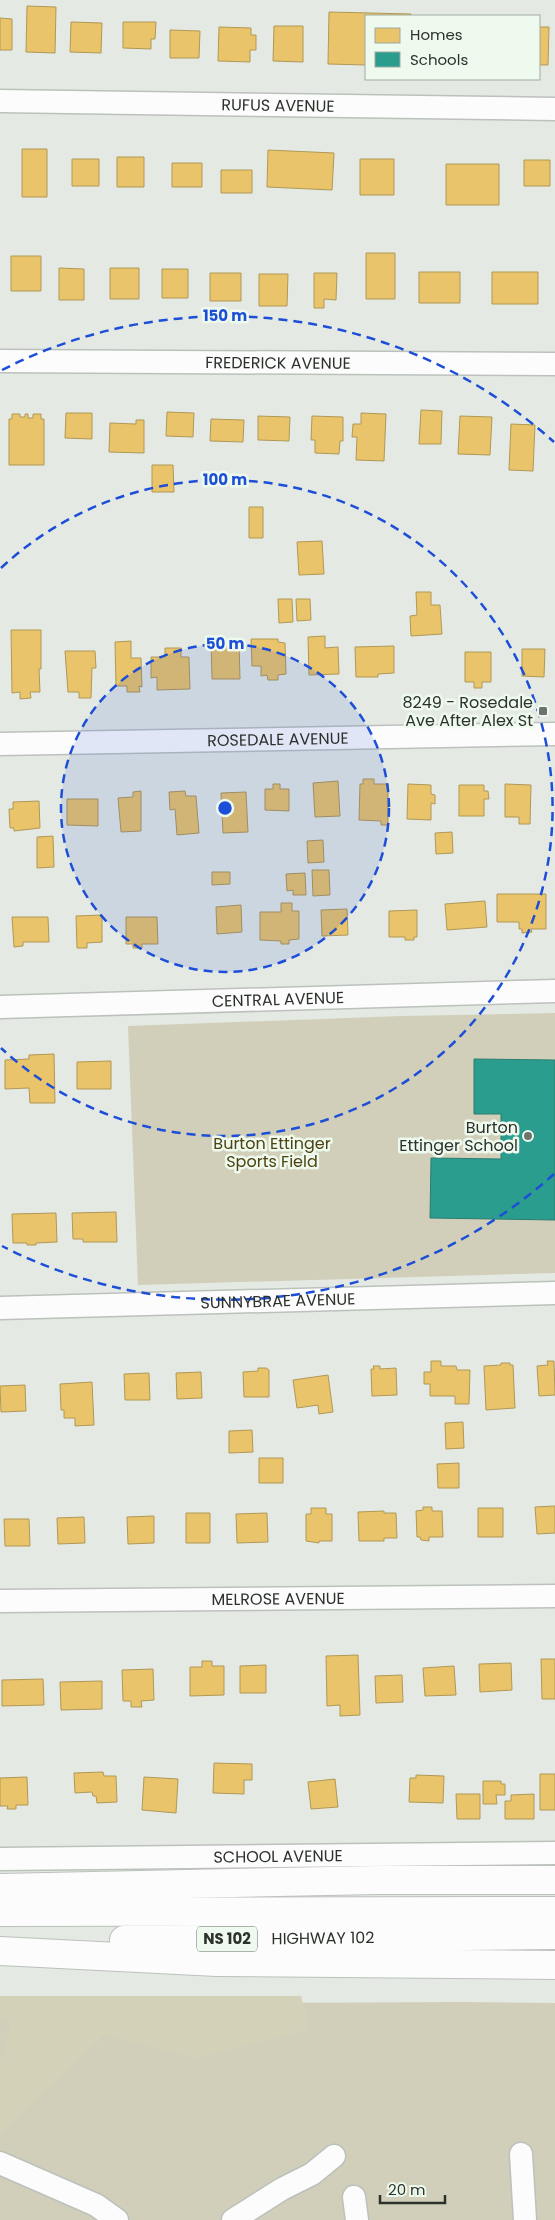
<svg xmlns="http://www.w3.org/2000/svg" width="555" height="2220" font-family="Poppins,sans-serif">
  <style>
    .green { fill: #d1cfba }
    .forest { fill: #d3d1b8 }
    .homes { fill: #e9c46a; stroke: #b09857 }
    .schools { fill: #2a9d8f; stroke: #2b7d71 }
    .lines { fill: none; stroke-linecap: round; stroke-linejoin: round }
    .minor-casing { stroke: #bcc1bc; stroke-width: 25 }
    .highway-casing { stroke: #bcc1bc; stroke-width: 30 }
    .minor { stroke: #fbfcfb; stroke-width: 22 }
    .highway { stroke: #fbfcfb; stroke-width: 28 }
    .ring { fill: none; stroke: #1d4ed8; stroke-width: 2.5; stroke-dasharray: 9 6 }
    .poi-dot { fill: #6c726c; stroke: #eefaed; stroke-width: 2 }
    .labels { text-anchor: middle; stroke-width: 5; stroke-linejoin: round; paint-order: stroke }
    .shield { fill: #eefaed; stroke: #666d66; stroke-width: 1 }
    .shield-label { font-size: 15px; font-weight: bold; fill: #2c312c }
    .street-label { font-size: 16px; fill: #2c312c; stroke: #eefaed }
    .poi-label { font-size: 16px; fill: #2c312c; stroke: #eefaed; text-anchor: end }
    .park-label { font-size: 16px; fill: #4e4212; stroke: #eefaed }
    .centre { fill: #1d4ed8; stroke: #eefaed; stroke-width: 2.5 }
    .ring-label { font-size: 15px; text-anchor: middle; font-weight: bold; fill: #1d4ed8; stroke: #eefaed; stroke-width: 5; stroke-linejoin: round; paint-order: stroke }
  </style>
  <rect width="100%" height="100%" fill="#e4eae3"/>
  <path class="green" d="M555,1013V1273L138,1285L128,1026L401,1016Z
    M464,2002L555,2003V2220H0V2004Z"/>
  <path class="forest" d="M0,1996H301L310,2029L196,2058L104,2035L0,2135V2063L12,2022L0,2020Z"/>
  <path class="homes" d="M27,6L56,7L55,53L26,52Z
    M329,12L411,14V16H366V65L328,64Z
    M0,18L12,19V50H0Z
    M71,22L102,23L101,53L70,52Z
    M123,22H156L155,39H151V49L123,48Z
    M274,26H303V62L273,61Z
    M219,27L251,28V35H256V50H250V62L218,61Z
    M539,27H549L548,65H539Z
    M170,30L200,31L199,58H170Z
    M22,149H47V197H22Z
    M268,150L334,153L332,190L267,187Z
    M117,157H144V187H117Z
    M72,159H99V186H72Z
    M360,159H394V195H360Z
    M524,160H550V186H524Z
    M172,163H202V187H172Z
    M446,164H499V205H446Z
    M221,170H252V193H221Z
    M366,253H395V299H366Z
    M11,256H41V291H11Z
    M59,268L84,269V300H59Z
    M110,268H139V299H110Z
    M162,269H188V298H162Z
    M419,272H460V303H419Z
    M492,272H538V304H492Z
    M210,273H241V301H210Z
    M314,273H337L336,300L324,299V308H314Z
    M259,274H288L287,306H259Z
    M421,410L442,411L441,444H419Z
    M167,412L194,413L193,437L166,436Z
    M66,413H92V439L65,438Z
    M361,413L386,414L384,461L356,460L357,437H352L353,424H361Z
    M12,414H20V417H25V414H28V418H33V414H41V419H44V465H9V419H12Z
    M258,416L290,417L289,441L258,440Z
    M312,416L343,417V441H340L339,454L315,453V440H311Z
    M460,416L492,417L490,455L458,454Z
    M211,419L244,420L243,442L210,441Z
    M136,420H144V453L109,452L110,423L136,424Z
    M511,424L535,425L533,471L509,470Z
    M152,465H173L174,492H152Z
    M249,507H263V538H249Z
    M322,541L324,574L299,575L297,542Z
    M416,592H431V605H440L442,634L411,636L410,616L417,615Z
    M278,599H292L293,622L279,623Z
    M296,599H310L311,620L297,621Z
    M11,630H41V669H39L40,692H30L31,698L20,699V692L12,693Z
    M325,636V648L338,647L339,674L309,675L308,637Z
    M251,639H278V642L285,643L286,674L278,675V680H268L267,675L261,676V666H252Z
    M131,641V658H141L142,687L139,686L140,692H127V686H116L115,642Z
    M239,642L240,679H212L211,643Z
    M394,646V673L378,674V677H356L355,647Z
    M165,648H181V657H189L190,689L157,690V677L151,678V657H165Z
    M522,649H545L544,677L522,676Z
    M65,651H95L96,668H92L91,698H79V692H68Z
    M465,652H491V682H482V688H474V682H465Z
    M363,779H374V784H388V825H381V821L359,820L360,784H363Z
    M338,781L340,816L315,817L313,783Z
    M273,784H280V789H289V811L265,810V789H273Z
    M408,784L431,785V794L435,795V804L431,803V820L407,819Z
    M505,784L531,785L530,824H519V817H505Z
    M459,785H484V791H488L489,799H484V816H459Z
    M141,791V831L121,832L118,798L133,797V792Z
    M185,791L186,796H196L199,833L177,835L175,809L170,810L169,792Z
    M246,792L248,832L223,833L221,793Z
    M67,799H98V826L67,825Z
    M39,801L40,828L14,831V828H10L9,809H13V802Z
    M452,832L453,853L436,854L435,833Z
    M53,836L54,867L37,868V837Z
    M323,840L324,862L308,863L307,841Z
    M312,870H329L330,895L313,896Z
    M212,872H230V884L212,885Z
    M305,873L306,895H293V890L287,891L286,874Z
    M497,894H546V929H531L532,932L522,933V929H519V922H497Z
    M485,901L487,927L447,930L445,904Z
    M281,903H292V911H299V939L289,940V944H281V941L260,940V912H281Z
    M241,905L242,932L217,934L216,907Z
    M347,909L348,935L322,936L321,910Z
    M417,910V937H414V940H405V937H389V911Z
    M102,915V942L87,943V948H77L76,916Z
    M12,917H48L49,942H23V946L14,947Z
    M126,917H157L158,944H142V948H133V944H126Z
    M54,1054L55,1103H30L29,1088L5,1089V1060L29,1059V1055Z
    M111,1061V1089H77V1062Z
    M116,1212L117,1242H83V1239H73L72,1213Z
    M56,1213L57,1242L36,1243V1245H27V1243H13L12,1214Z
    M431,1361H441V1366H456L457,1370H470L469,1404H455V1396H430V1384H424V1372H431Z
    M547,1361H554L555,1395L539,1396L537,1366L548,1365Z
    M501,1363H510V1365H513L515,1408L486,1410L484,1366L501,1365Z
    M373,1366H380V1369L396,1368L397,1395L372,1396L371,1369H374Z
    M258,1368H266L269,1370V1397H244L243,1372L258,1371Z
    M201,1372L202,1398L177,1399L176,1373Z
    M149,1373L150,1400H125L124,1374Z
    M328,1375L333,1412L319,1414L318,1405L297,1408L293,1380Z
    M92,1382L94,1425L75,1426V1418H64V1410H61L60,1384Z
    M25,1385L26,1411L1,1412L0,1386Z
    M463,1422L464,1448L446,1449L445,1423Z
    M252,1430L253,1452L229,1453V1431Z
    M259,1458H283V1483H259Z
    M459,1463V1488H438L437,1464Z
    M555,1506V1533L537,1534L535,1507Z
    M423,1507H432V1511H442L443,1537H429V1541L421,1540L420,1537H417L416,1511L423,1510Z
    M311,1508H326V1514H332V1541H319V1543L306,1541V1514H311Z
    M478,1508H503V1537H478Z
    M384,1511V1513H396L397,1538H384V1541H359L358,1512Z
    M186,1513H210V1543H186Z
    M267,1513L268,1542L237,1543L236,1514Z
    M154,1516V1543L128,1544L127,1517Z
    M84,1517L85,1543L58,1544L57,1518Z
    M4,1519H29L30,1546H5Z
    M358,1655L360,1715L340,1716V1705L327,1706L326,1656Z
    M541,1659H555V1699H542Z
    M202,1661H212V1666H224V1695L190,1696V1667H202Z
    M511,1663L512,1690L480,1692L479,1664Z
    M266,1665V1693H240V1666Z
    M454,1666L456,1695L425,1696L423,1668Z
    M153,1669L154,1700L141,1701L142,1707H131V1701H123L122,1670Z
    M402,1675L403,1702L376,1703L375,1676Z
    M43,1679L44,1705L2,1706V1680Z
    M102,1681V1709L61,1710L60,1682Z
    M214,1763L252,1764V1780H244V1794L213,1793Z
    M103,1772L104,1776H116L117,1802L97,1803L96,1796H93L92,1792L75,1793L74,1773Z
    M540,1774H555V1810H540Z
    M416,1775L444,1776L443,1803L409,1802L410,1778H416Z
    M27,1777L28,1805H16V1809H7L8,1806H0V1778Z
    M144,1777L178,1779L176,1813L142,1810Z
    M335,1779L338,1807L311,1809L308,1782Z
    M483,1781H501V1784H505V1795H496L497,1804H483Z
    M456,1794H480V1819H457Z
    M534,1794V1819H505V1801H511V1795Z"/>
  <path class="schools" d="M474,1059L555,1060V1220L430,1218L431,1158L501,1159V1114H474Z"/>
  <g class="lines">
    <g class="minor-casing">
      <g id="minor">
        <path id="s1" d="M0,101L555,109"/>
        <path id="s2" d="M0,361L555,364"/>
        <path id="s3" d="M0,744L555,734"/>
        <path id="s4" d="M0,1007L555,991"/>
        <path id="s5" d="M0,1308L555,1293"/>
        <path id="s6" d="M0,1601L555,1596"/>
        <path id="s7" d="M0,1859L555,1853"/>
        <path d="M521,2154L525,2220"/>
        <path d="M0,2163L96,2205L117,2220"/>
        <path d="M354,2197L357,2220"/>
        <path d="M233,2220L282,2189L312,2174L334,2156"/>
      </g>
    </g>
    <g class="highway-casing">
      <g id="highway">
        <path d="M0,1888L377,1880H555"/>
        <path d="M0,1912L555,1911"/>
        <path id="s8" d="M124,1940L555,1935"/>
        <path d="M0,1951L217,1962L555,1965"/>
      </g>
    </g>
    <use href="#minor" class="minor"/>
    <use href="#highway" class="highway"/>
  </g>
  <circle cx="225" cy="808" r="164" fill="#1d4ed8" fill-opacity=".12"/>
  <g class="ring">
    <circle cx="225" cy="808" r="164"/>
    <path d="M1 568A328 328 0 1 1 1 1048"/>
    <path d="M554 1174A492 492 0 0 1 2 1246M2 370A492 492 0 0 1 554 442"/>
  </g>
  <g class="poi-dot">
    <rect x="538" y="706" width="10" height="10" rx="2.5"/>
    <circle cx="528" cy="1136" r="5"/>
  </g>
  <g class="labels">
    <rect class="shield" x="197" y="1926.5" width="60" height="25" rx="4"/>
    <g class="shield-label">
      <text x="227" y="1944">NS 102</text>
    </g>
    <g class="street-label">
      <text dy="6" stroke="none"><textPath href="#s1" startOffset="278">RUFUS AVENUE</textPath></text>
      <text dy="6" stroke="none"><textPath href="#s2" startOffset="278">FREDERICK AVENUE</textPath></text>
      <text dy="6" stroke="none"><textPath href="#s3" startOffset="278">ROSEDALE AVENUE</textPath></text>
      <text dy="6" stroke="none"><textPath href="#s4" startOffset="278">CENTRAL AVENUE</textPath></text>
      <text dy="6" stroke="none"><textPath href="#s5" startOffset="278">SUNNYBRAE AVENUE</textPath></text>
      <text dy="6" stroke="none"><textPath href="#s6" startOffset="278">MELROSE AVENUE</textPath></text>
      <text dy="6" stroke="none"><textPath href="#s7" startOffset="278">SCHOOL AVENUE</textPath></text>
      <text dy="6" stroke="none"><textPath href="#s8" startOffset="199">HIGHWAY 102</textPath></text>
    </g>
    <g class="poi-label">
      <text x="533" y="708">8249 - Rosedale<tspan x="533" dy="18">Ave After Alex St</tspan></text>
      <text x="518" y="1133">Burton<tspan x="518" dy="18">Ettinger School</tspan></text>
    </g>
    <g class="park-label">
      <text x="272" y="1149">Burton Ettinger<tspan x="272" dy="18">Sports Field</tspan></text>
    </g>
  </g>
  <circle cx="225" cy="808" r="8" class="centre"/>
  <g class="ring-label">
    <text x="225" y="321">150 m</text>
    <text x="225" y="485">100 m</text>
    <text x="225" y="649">50 m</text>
  </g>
  <rect x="365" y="15" width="175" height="65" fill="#eefaed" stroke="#a0aaa0"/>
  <rect x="375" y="28" width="25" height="15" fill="#e9c46a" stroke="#a0aaa0"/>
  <text x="410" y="40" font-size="15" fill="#2c312c">Homes</text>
  <rect x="375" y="52" width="25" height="15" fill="#2a9d8f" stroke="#a0aaa0"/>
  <text x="410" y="65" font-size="15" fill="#2c312c">Schools</text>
  <path d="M380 2195v8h65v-8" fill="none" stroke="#2c312c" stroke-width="2.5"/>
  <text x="388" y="2195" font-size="15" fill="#2c312c" stroke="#eefaed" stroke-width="4" paint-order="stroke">20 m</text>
</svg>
